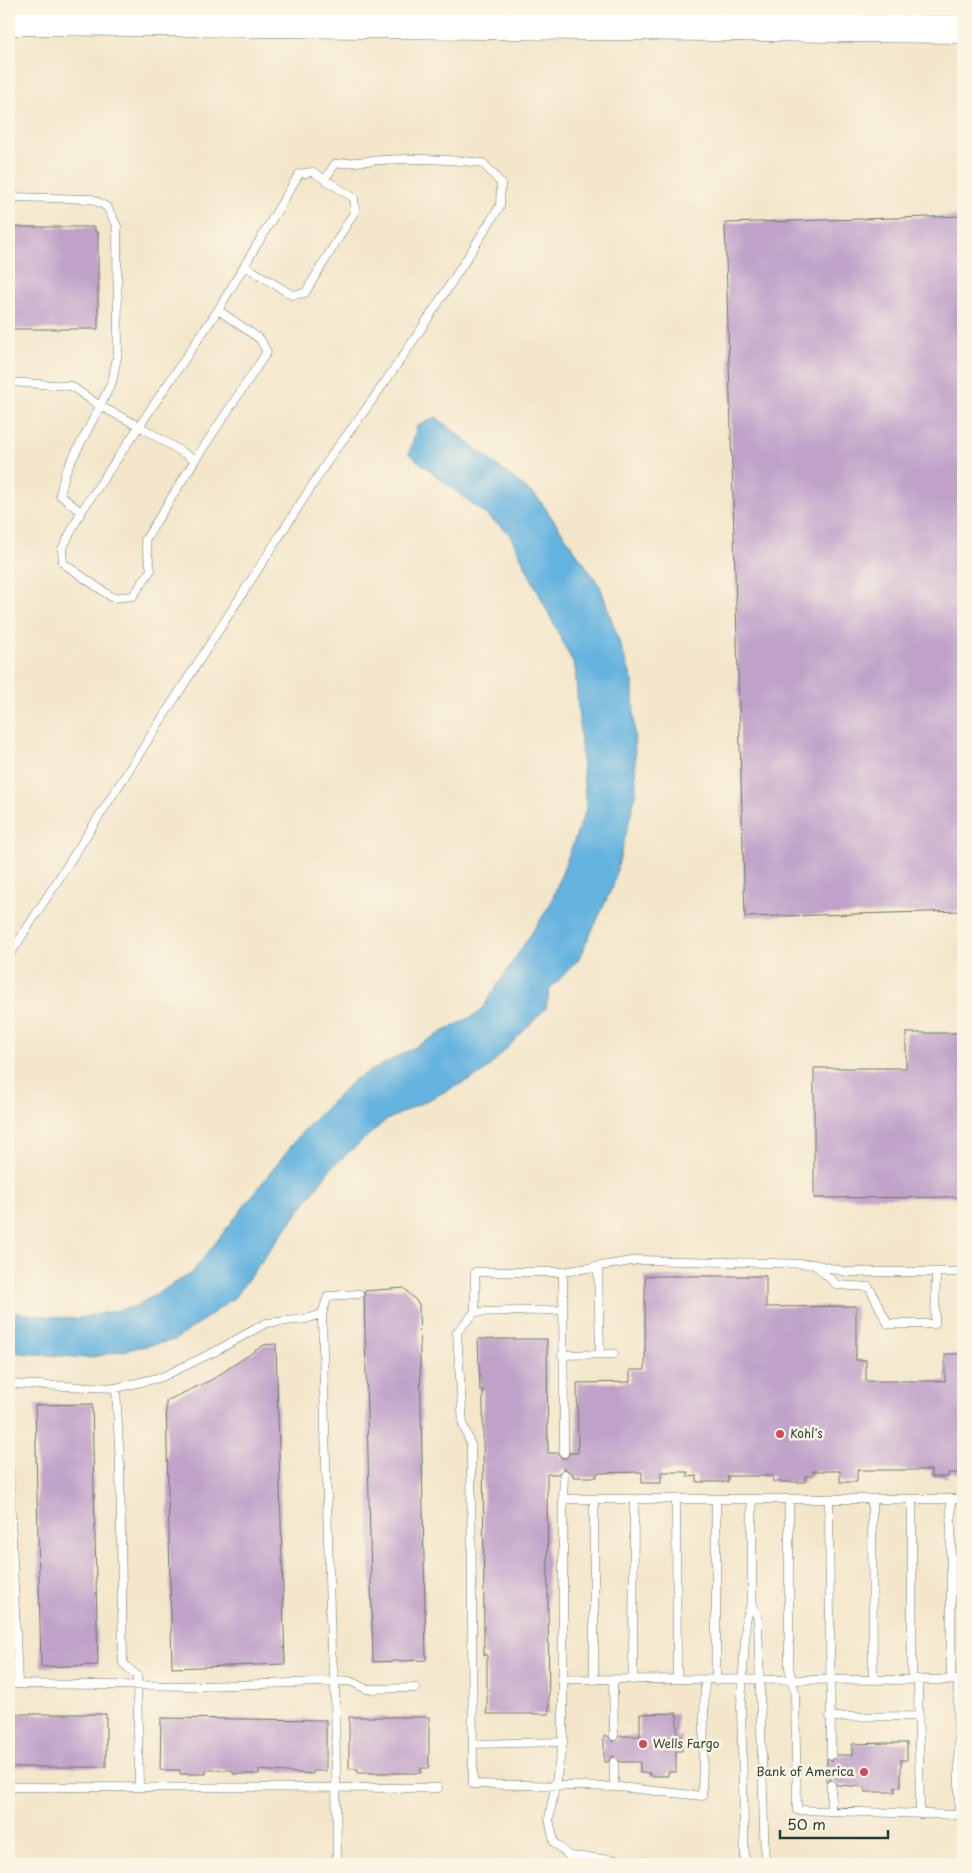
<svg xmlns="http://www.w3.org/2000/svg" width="972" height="1873" font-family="'Playpen Sans',sans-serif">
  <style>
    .water { fill: #65b3df; stroke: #42788a }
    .building { fill: #c0a2c9 }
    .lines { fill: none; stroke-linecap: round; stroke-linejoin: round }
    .lane-casing { stroke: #697868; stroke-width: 9 }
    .highway-casing { stroke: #697868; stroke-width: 29 }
    .lane { stroke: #fff; stroke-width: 8 }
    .highway { stroke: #fff; stroke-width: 28 }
    .poi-dot { fill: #d1495b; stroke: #fcf5e5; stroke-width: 2 }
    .labels { text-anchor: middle; stroke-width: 5; stroke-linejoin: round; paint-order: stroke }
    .poi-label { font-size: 12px; fill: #1f3d34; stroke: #fcf5e5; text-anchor: start }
  </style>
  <rect width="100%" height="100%" fill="#fcf5e5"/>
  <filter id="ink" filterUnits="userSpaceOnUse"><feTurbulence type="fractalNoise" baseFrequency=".02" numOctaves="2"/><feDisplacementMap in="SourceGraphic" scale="10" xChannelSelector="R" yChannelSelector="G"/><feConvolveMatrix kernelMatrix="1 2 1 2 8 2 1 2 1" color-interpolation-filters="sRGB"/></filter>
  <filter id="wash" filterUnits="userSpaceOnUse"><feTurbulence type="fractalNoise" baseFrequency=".0096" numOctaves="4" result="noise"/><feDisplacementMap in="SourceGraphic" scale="20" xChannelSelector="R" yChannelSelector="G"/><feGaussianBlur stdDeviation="1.12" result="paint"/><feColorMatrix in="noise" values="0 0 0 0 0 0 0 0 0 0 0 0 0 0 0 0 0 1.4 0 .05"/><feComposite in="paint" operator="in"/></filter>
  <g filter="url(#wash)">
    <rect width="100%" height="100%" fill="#f3e6ca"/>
    <path class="water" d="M436,417L538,498L600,586L633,682L636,793L613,886L578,960L550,989L546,1008L483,1073L385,1121L332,1167L234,1298L175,1340L88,1358L9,1352V1312L74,1319L134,1307L192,1273L302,1132L354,1080L480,1012L550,905L586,809L575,667L509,533L409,454L417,426Z"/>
    <g id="blocks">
      <path class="building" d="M963,216V911L745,917L725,223Z
        M9,227H95V232H98V329H9Z
        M906,1033H963V1197L814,1198V1068H906Z
        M645,1276H766V1307L856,1306V1360H866V1381H945V1354H963V1473H948V1477H931V1470H857V1482H840V1471H813V1476H805V1482H773V1476H728V1482H697V1476L688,1477V1472H661V1483H642V1472L597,1473V1477H573V1474L564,1468L558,1474H547L549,1714H487V1655H484L483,1390H480L478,1339H547L548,1453H558L561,1458H566L570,1453H578L577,1383L630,1382V1370H645Z
        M404,1288L419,1304L426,1660L373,1662L364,1291Z
        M276,1344L285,1664L172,1668L166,1401L211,1380L264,1345Z
        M92,1404L98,1665L41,1667L35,1405Z
        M677,1713V1737L682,1736V1751H676V1772H668V1776H650V1773H640V1762H620L614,1756L611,1757L608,1762H604V1736H608L614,1742L620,1736H640V1714Z
        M9,1714H106V1767H9Z
        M349,1717H429V1768H421V1773H358V1769H349Z
        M161,1718L326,1720V1771H313V1774L259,1770V1774H233V1770H206V1774H180V1770H160Z
        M886,1743H907V1760H901V1787H895V1792H865V1787L837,1785L831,1779L826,1782L827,1758L832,1761L837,1755H852V1744Z"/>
    </g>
  </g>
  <g filter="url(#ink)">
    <use href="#blocks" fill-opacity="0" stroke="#697868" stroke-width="1"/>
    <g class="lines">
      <g class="lane-casing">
        <path id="lane" d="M9,197L92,199L107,207L117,226L118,352L112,382L100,406L71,386L9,382
          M195,460L139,426L100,406L65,473L60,495L81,512L62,549L63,563L113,598L133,596L151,570L145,540L195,460L267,352L260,339L218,310L299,174L313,172L354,198L355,211L305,293L292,295L245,266
          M81,512L218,310
          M9,956L333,453C394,374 447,290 500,206L501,183L483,163C429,157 389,158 335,164L325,179
          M815,1265L837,1285L869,1287L888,1324H935L936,1272
          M598,1268L600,1354
          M563,1272L564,1453
          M475,1312L562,1310
          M562,1355L614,1354
          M9,1384L116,1388L162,1377L216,1351L266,1323L306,1319L322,1314
          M116,1388L120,1466L123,1663L137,1676L139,1787
          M9,1468L18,1684
          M563,1499L564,1474
          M594,1499H563V1742L549,1819L554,1842L569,1856L668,1864
          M752,1499V1600
          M789,1499V1668L795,1693L797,1810L959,1815L958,1680
          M829,1499L831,1755
          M872,1499L873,1679
          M912,1499V1678
          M951,1499V1680
          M676,1500L677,1679
          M716,1500V1680
          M562,1679L963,1680
          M918,1679L920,1814
          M594,1680V1499H963
          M613,1680L614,1736
          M633,1680L634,1500
          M705,1680L702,1796L619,1787L473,1784L471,1445L463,1425L457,1332L475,1312V1272H563L638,1260L813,1264L847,1272H963
          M9,1684L202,1686L350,1681L366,1689L416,1688
          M830,1717L919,1716
          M473,1744L563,1742
          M614,1762V1787
          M831,1785V1811
          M9,1787L438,1788
          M337,1864L335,1683L331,1650L322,1314L328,1296L359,1294
          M745,1864L741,1706L746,1621L752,1600L758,1620L765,1864"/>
      </g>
      <g class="highway-casing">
        <path id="highway" d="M9,21L963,29"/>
      </g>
      <use href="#lane" class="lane"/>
      <use href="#highway" class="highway"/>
    </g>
  </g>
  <g class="poi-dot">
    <circle cx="780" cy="1434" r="5"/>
    <circle cx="643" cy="1744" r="5"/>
    <circle cx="864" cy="1772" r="5"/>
  </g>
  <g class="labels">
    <g class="poi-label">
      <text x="790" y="1438">Kohl's</text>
      <text x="653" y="1748">Wells Fargo</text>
      <text x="854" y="1776" text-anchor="end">Bank of America</text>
    </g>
  </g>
  <rect width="972" height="1873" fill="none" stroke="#fcf5e5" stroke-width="30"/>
  <path d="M780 1830v8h108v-8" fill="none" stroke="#1f3d34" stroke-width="2.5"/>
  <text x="787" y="1830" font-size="15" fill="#1f3d34" stroke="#fcf5e5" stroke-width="4" paint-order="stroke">50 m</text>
</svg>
